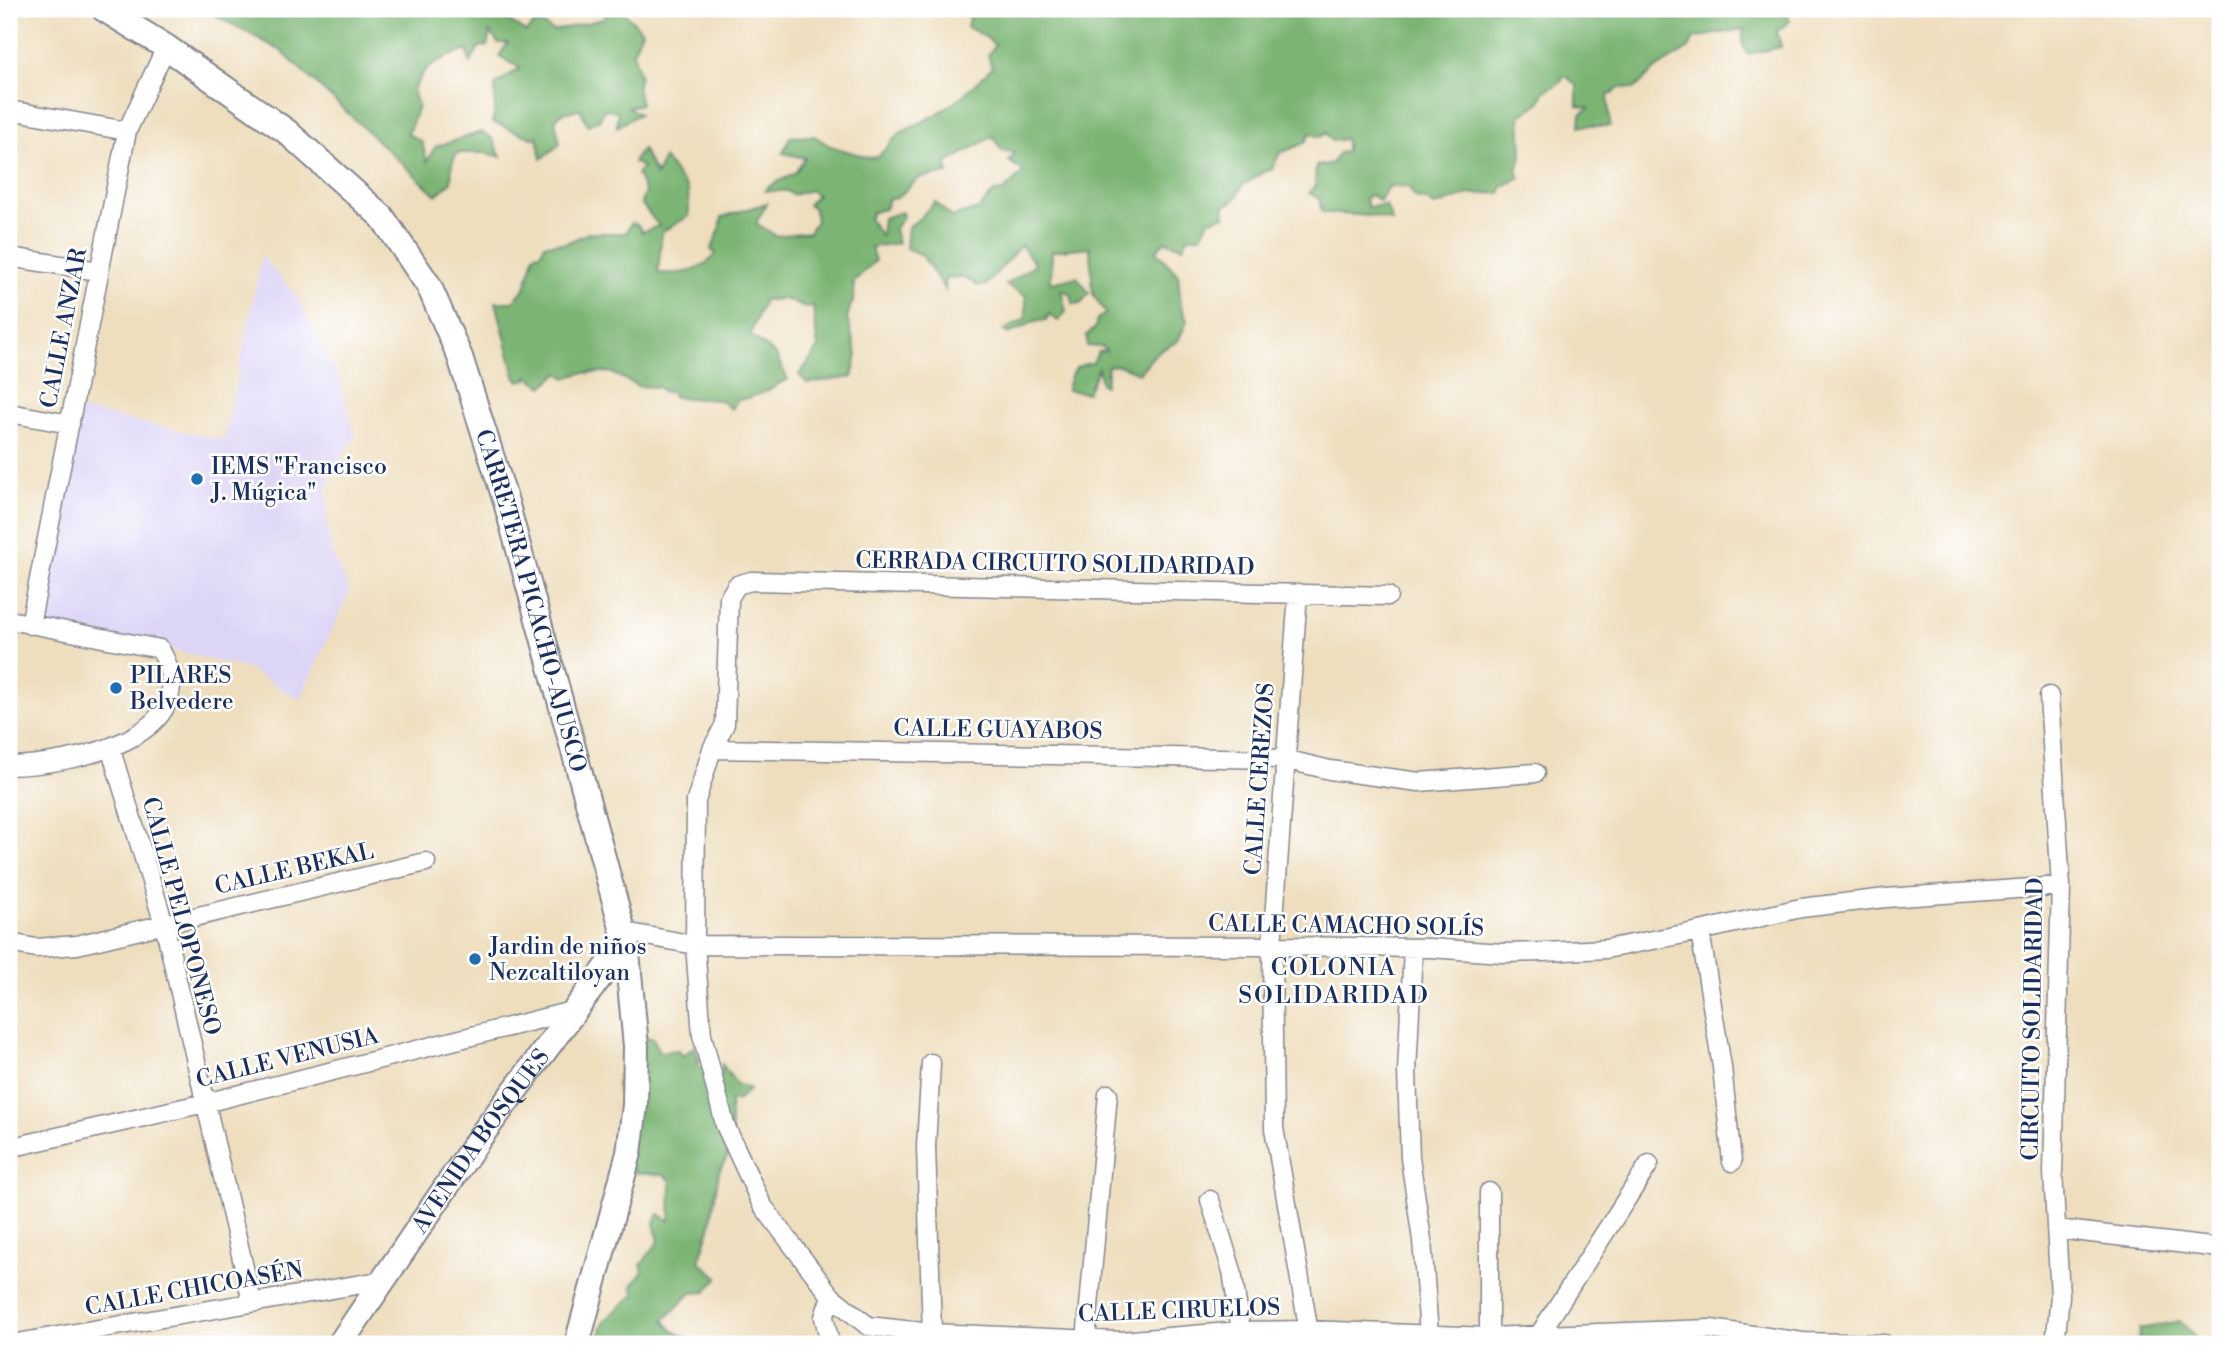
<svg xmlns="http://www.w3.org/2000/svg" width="2229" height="1353" font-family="'Libre Bodoni',serif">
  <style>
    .built { fill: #ddd5f6 }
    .forest { fill: #7cb573; stroke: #4c7268; stroke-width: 2 }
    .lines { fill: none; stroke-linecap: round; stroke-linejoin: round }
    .street-casing { stroke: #84868e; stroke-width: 21 }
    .secondary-casing { stroke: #84868e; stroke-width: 28 }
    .street { stroke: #fff; stroke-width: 18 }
    .secondary { stroke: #fff; stroke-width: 24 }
    .poi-dot { fill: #1f6fb2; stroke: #fff; stroke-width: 2.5 }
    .labels { text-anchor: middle; stroke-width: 5; stroke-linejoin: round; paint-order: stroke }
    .street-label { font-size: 23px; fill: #1b2f5e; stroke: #fff }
    .poi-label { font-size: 23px; fill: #1b2f5e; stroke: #fff; text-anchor: start }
    .neighbourhood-label { font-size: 24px; letter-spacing: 2px; fill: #1b2f5e; stroke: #fff }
  </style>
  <rect width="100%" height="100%" fill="#fff"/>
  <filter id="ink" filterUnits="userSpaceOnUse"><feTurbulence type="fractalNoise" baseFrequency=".0143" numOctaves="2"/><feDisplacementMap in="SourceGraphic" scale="14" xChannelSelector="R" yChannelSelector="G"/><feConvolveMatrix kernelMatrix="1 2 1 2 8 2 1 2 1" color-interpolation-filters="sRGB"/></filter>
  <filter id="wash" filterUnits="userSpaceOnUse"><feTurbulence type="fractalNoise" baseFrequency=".00686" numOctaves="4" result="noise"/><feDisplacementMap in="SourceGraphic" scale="28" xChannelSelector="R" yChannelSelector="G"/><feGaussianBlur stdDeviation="1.57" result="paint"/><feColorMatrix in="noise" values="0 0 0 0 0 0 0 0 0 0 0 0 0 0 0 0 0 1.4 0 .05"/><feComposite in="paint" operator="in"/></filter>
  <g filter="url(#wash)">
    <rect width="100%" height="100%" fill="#eedebe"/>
    <path class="built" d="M262,256L296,296L320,340L338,375L356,436L335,465L327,492V520L332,554L350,591L300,700L248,669L161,647L33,623L77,409L224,440Z"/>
    <path class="forest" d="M204,9H520L505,19L526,32L538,21L553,31L603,19L609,9C624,9 632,20 642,31L633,52L640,76L637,88L641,104L628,107L639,114L617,127L618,111L604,109L600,119L588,125L580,109L562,113L555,120L560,144L541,159L537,137L532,138L492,122L495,111V85L520,68L499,56L508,43H498L490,32L487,46L479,47L470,63L467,50L444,58L425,70L413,90L418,106L408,134L422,142L427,162L435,147L481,132L492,138L501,157L487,153H457L452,163L451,182L436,195L280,50Z
      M969,9H1785L1790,21L1777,31L1781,47L1747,54L1742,43L1744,29L1694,38L1689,48L1657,68L1634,89L1620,87L1612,94L1608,95L1610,126H1580L1581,114L1589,108L1577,106V86L1566,76L1562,77V81L1544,92L1539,103L1520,116L1522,155L1517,170L1520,178L1503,186L1500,193L1470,194L1435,206L1426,200L1416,198L1408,187L1388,186L1380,201L1371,195L1365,198L1368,207L1386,205L1392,221C1370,213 1345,216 1322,212L1319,198L1309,193L1315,186L1316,166L1331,164L1339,153L1346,152V139L1332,141L1326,133L1320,137L1310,133L1305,143L1280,153L1271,170C1257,171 1255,182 1243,184L1236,198L1225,206L1224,216L1209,220L1201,236L1188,237L1183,247L1165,241L1156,251L1178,275L1181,306L1187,321L1178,341L1156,353L1139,373L1119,365L1108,366L1105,386L1101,384L1098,368L1087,393L1067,390C1071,371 1073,365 1093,363L1098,352L1106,351L1102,347L1087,346V335L1095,328L1097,319L1106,314L1093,294L1090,247L1052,251L1051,283L1077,277L1089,293L1081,303L1073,304L1071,294L1061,290L1066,312L1058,321L1049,314L1046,320L1035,321L1009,334L1003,331L1026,318V296L1006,285L1035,264L1021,245L986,285L978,286C969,279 962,276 951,279L946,276L945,290L922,255L906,248L908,227L919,219L935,202L951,217L979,209L994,192L1003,191L1024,172L1009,161L1015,152L1002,151L993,136L947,163L948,173L919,178L897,198L888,199L885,209L872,212L869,219L881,236L883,218L902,212L903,216L894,230L898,243L871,247L875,261L854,281L853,302L850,307L847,318L857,355L852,377L807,383L799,375L818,349L813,306L805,308L785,299L764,300L750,335L776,355L788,380C780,381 778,385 772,388C761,395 750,398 737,400L732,409L720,400L673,397L672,393L663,391L658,387L638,386L610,372L581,373L566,378L558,373L543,387L528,376V379L519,381L515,376L496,302H513L525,288L535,254L541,253L545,244L566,243L589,233H626L631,223L638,225L642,232L659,226L641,203L645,192L637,174L643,167L633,162L642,149L656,175L664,158L688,190L689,216L662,232L658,273C682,274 701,273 716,253L711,250L720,229L722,217L767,203L756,223L776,236L809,232L816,221L814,208L808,205L817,195L810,190L793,195L787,191H765L768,187L795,173L805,158L783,153L790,137L814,136L830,146L870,158L878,157L900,133L936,115L961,97L992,68L988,55L995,45L986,37L967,27L970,14Z
      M653,1038L659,1052L678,1050L683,1056L695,1046L700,1062L696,1063L701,1068H710L720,1078L722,1064L737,1085L750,1089L738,1100L730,1101L732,1149L719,1171L710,1228L699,1261L718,1277L706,1292L691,1293L664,1320L673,1331L699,1344H597L604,1321L635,1294L632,1286L643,1271L641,1265L659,1241L654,1224L659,1214L670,1221L671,1181L665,1175L637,1173L620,1162L621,1096L616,1084L619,1080L618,1076L626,1074L623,1057L627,1056L635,1039Z
      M2180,1321C2187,1330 2195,1334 2201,1344H2138L2139,1329Z"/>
  </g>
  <g filter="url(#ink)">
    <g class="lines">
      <g class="street-casing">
        <path id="street" d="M9,110L127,131
          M9,257L99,271
          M9,413L70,424
          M1298,593L1272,946L1274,1128L1311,1344
          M1388,596L751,581L737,585L729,598L725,724L712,749L696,801L695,945L702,1035L725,1125L762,1205L831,1296L868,1326L932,1333L1120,1341L1241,1331L1308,1330L1489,1337L1710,1329L1803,1342L1884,1344
          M9,620L160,649C211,738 68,765 9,766
          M30,625L127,131L166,47
          M2049,696L2061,886L2053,1172L2060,1296L2055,1344
          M110,747L164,924L252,1302
          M712,749L1284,759L1330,770L1419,782L1535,773
          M1700,931L1722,1067L1732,1162
          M625,932L695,945L1272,946L1429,948L1503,953L1544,952L1606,949L1700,931L1801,908L1886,898L2061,886
          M9,943L36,948L77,945L426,862
          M1413,948L1407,1072L1410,1158L1422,1240L1429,1335
          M931,1063L926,1146L932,1333
          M9,1148L205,1103L576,1010
          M1489,1192V1337
          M1210,1200L1232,1271L1241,1331
          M2056,1229L2220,1248
          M1539,1335L1649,1164
          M1086,1340L1108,1094
          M11,1344L385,1280
          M830,1344L824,1317L831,1296"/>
      </g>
      <g class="secondary-casing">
        <g id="secondary">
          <path id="s1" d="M104,9L166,47L286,131L382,217L429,286L460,357L506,502L626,942L636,1046L635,1105L629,1153L577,1344"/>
          <path id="s2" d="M340,1344L480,1137L626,942"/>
        </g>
      </g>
      <use href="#street" class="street"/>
      <use href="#secondary" class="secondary"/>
    </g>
  </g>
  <g class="poi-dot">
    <circle cx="197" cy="479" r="7"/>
    <circle cx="116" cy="688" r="7"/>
    <circle cx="475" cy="959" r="7"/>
  </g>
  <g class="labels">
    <g class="street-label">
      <text transform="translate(63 328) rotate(-79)" y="8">CALLE ANZAR</text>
      <text transform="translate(1055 563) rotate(1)" y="8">CERRADA CIRCUITO SOLIDARIDAD</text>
      <text dy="8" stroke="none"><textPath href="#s1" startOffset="763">CARRETERA PICACHO-AJUSCO</textPath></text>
      <text transform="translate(998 729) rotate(1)" y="8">CALLE GUAYABOS</text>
      <text transform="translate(1259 779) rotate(-86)" y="8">CALLE CEREZOS</text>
      <text transform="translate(294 868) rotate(-13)" y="8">CALLE BEKAL</text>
      <text transform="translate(182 916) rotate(75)" y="8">CALLE PELOPONESO</text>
      <text transform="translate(1346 925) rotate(1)" y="8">CALLE CAMACHO SOLÍS</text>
      <text transform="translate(2032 1019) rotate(-89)" y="8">CIRCUITO SOLIDARIDAD</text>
      <text transform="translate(287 1057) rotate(-14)" y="8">CALLE VENUSIA</text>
      <text dy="8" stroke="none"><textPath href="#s2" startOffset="247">AVENIDA BOSQUES</textPath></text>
      <text transform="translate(194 1288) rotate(-10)" y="8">CALLE CHICOASÉN</text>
      <text transform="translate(1179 1310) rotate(-2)" y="8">CALLE CIRUELOS</text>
    </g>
    <g class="poi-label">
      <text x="211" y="474">IEMS "Francisco<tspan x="211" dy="26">J. Múgica"</tspan></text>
      <text x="130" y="683">PILARES<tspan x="130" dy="26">Belvedere</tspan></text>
      <text x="489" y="954">Jardin de niños<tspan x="489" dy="26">Nezcaltiloyan</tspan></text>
    </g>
    <g class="neighbourhood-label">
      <text x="1334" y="975">COLONIA<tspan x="1334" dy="28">SOLIDARIDAD</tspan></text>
    </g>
  </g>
  <rect width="2229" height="1353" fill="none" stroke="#fff" stroke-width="35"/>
</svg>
